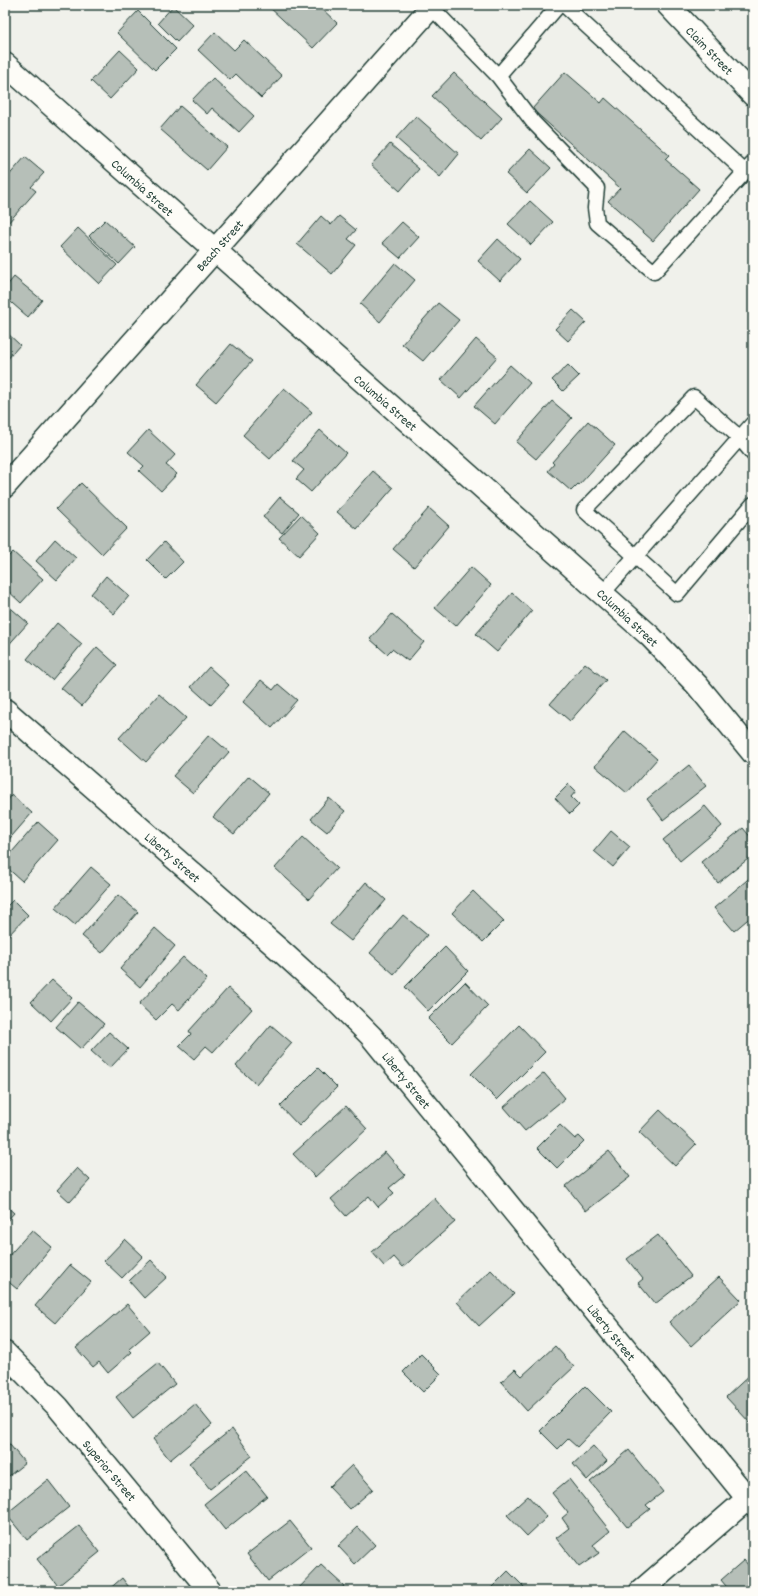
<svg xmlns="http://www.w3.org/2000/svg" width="758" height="1596" font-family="Dekko,sans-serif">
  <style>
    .building { fill: #b6bfb8; stroke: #1f3d34 }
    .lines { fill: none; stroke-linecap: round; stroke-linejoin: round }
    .service-casing { stroke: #1f3d34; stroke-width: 17 }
    .minor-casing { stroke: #1f3d34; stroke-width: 25 }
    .service { stroke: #fdfcf7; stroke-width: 14 }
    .minor { stroke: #fdfcf7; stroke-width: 22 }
    .labels { text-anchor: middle; stroke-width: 3.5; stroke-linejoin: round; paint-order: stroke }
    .street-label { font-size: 13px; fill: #1f3d34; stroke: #fdfcf7 }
  </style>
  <rect width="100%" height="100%" fill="#f0f1eb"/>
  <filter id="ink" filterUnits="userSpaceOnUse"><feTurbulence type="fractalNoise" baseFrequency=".025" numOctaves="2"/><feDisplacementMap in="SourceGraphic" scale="8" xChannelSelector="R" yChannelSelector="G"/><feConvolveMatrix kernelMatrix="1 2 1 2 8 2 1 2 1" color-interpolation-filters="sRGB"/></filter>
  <g filter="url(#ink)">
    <path class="building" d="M267,5H318L337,23L313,48Z
      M173,6L193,25L177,42L158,23Z
      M138,11L176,49L155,70L117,33Z
      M215,32L234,50L244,40L282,76L261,98L236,74L230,80L198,50Z
      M120,50L139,68L110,99L91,81Z
      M565,72L601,103L605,98L669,155L665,159L699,189L653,241L608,201L620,188L532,109Z
      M454,73L502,118L481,141L432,96Z
      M213,78L254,116L239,132L212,108L207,114L192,100Z
      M180,106L227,147L207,170L160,129Z
      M416,116L459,154L440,177L396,138Z
      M390,144L419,169L400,191L371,165Z
      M530,149L551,168L527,193L506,174Z
      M25,157L44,173L31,187L36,191L7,224L5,222V180Z
      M530,201L553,222L531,245L508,224Z
      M321,216L331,225L339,216L356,230L348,239L356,245L332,274L297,244Z
      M105,220L135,247L119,264L89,236Z
      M402,222L419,237L400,258L382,243Z
      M78,228L117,265L99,284L60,247Z
      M498,239L520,259L500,281L478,261Z
      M395,263L415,280L380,322L360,304Z
      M14,277L42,300L28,317L5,297V288Z
      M438,303L459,320L423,361L402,344Z
      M573,310L586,322L568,341L555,329Z
      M5,331L20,345L5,362Z
      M476,339L497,357L461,398L441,380Z
      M231,344L252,361L216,402L196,385Z
      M510,365L530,383L495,424L474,406Z
      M568,365L579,376L563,391L552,380Z
      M284,388L312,412L270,459L243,435Z
      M552,401L572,418L536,459L516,442Z
      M588,421L615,445L579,485L578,484L571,491L548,471L554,464L552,462Z
      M148,430L175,455L166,465L177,474L161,491L139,471L144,466L128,452Z
      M320,430L346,453L311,492L296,479L304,470L293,461Z
      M373,471L393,488L357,529L337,512Z
      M81,483L127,528L102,554L56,509Z
      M280,497L299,513L282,533L263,517Z
      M429,508L449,526L414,567L393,549Z
      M301,515L320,533L299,556L279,538Z
      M55,539L76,558L57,580L36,561Z
      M164,542L183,562L166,579L147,560Z
      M13,552L43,579L21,603L5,588V560Z
      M471,567L491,585L456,626L435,608Z
      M106,576L129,596L114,614L91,594Z
      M512,593L532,611L497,652L476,634Z
      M5,603L28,623L5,649Z
      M392,614L424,642L408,661L392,649L387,654L370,639Z
      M57,623L82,644L52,680L27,659Z
      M97,647L117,665L82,706L61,688Z
      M585,663L606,680L570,721L550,704Z
      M209,667L229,685L211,705L191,687Z
      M261,680L273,690L278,684L297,700L272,728L243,702Z
      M159,694L186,718L146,762L119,738Z
      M625,731L657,759L627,793L595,766Z
      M209,735L229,752L193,793L173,776Z
      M689,765L706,786L663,820L647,799Z
      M249,776L269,793L234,834L213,817Z
      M569,784L576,791L571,797L579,805L570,814L555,798Z
      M12,795L32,813L5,844V803Z
      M329,798L345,811L327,832L311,819Z
      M705,806L722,826L680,861L663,840Z
      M38,822L58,840L22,881L5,866V860Z
      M743,828L753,840V855L718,883L701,862Z
      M611,831L630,847L613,867L594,851Z
      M303,837L337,868L309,899L275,868Z
      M91,867L111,884L75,925L55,908Z
      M753,875V915L734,931L714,908Z
      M366,882L386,900L351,941L330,924Z
      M473,891L504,921L483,942L452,913Z
      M118,895L138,912L102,953L82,936Z
      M13,900L28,915L5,939V908Z
      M403,915L427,935L394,974L370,953Z
      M155,928L175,946L140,987L120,969Z
      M445,947L468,971L428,1011L405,987Z
      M183,957L207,979L179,1010L172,1004L156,1020L139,1004Z
      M52,980L72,998L51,1021L31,1002Z
      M465,982L488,1006L452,1043L428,1019Z
      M228,988L252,1009L213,1052L206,1046L194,1059L179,1046L191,1034L189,1031Z
      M78,1002L104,1024L81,1049L56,1027Z
      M271,1025L292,1043L256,1084L236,1066Z
      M519,1025L545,1052L497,1100L471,1074Z
      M109,1032L128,1049L110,1068L91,1051Z
      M318,1068L337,1087L299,1126L280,1106Z
      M544,1073L565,1098L525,1131L504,1107Z
      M346,1106L367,1129L315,1177L293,1154Z
      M660,1110L696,1144L675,1166L639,1132Z
      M560,1125L575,1139L579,1136L584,1141L557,1168L537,1148Z
      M609,1151L630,1177L586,1211L566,1186Z
      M385,1152L405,1175L389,1188L394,1193L378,1207L369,1196L346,1216L331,1199Z
      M77,1168L90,1180L70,1202L57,1190Z
      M434,1198L455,1222L403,1267L394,1257L384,1266L372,1252Z
      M5,1205L14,1213L5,1223Z
      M32,1230L52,1247L17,1289L5,1279V1260Z
      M658,1235L691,1276L655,1304L638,1283L643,1279L627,1259Z
      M125,1239L143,1256L122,1278L104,1261Z
      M151,1260L167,1277L144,1298L129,1281Z
      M70,1265L91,1282L55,1323L35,1306Z
      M491,1270L514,1294L479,1326L457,1302Z
      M719,1277L741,1300L691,1346L669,1322Z
      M127,1304L150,1331L129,1349L132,1352L108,1373L99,1362L93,1367L76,1348Z
      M555,1346L574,1367L527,1411L501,1382L515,1369L522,1376Z
      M421,1354L441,1374L423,1392L403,1372Z
      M158,1363L175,1384L133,1418L116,1397Z
      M753,1372V1421L750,1423L726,1397Z
      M585,1386L611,1412L577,1447L568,1439L558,1449L540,1431Z
      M195,1404L212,1425L170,1460L153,1439Z
      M232,1429L252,1456L210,1489L189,1463Z
      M5,1439L25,1463L5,1479Z
      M593,1446L607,1461L587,1480L573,1464Z
      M629,1450L663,1492L646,1505L650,1509L627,1527L590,1482Z
      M352,1465L373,1489L350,1509L329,1487Z
      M246,1470L267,1496L225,1530L204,1504Z
      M569,1479L610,1531L593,1545L599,1553L579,1567L556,1538L569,1528L562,1518L568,1513L552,1493Z
      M48,1480L69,1507L27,1540L6,1514Z
      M528,1496L547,1517L527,1536L507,1515Z
      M290,1521L311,1547L268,1581L247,1554Z
      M79,1526L100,1552L58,1586L37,1559Z
      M358,1527L375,1545L355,1564L338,1546Z
      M744,1560L753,1571V1591H730L721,1580Z
      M321,1565L344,1586L340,1591H296Z
      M508,1571L528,1591H488Z
      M122,1578L132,1591H107Z"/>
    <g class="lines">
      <g class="service-casing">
        <path id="service" d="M559,5L498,76L533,122L597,188L595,208L597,223L654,272L753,163
          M564,5L745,172
          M431,7L498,76
          M753,454L739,437L694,397L584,510L677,594L753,504
          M603,593L753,423"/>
      </g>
      <g class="minor-casing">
        <path id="minor" d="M668,5L753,95
          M5,64L650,636L697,685L753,753
          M5,486L433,5
          M5,710L282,952L337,1002L371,1036L753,1505
          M5,1353L58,1407L210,1591
          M641,1591L753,1494"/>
      </g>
      <use href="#service" class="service"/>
      <use href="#minor" class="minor"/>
    </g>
  </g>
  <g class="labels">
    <g class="street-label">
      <text transform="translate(710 50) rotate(46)" y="5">Claim Street</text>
      <text transform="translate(143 187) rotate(42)" y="5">Columbia Street</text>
      <text transform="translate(219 245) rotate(-48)" y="5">Beach Street</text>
      <text transform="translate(386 402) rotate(41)" y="5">Columbia Street</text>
      <text transform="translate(628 617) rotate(43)" y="5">Columbia Street</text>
      <text transform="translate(173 857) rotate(41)" y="5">Liberty Street</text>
      <text transform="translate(407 1080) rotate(51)" y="5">Liberty Street</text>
      <text transform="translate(612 1332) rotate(51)" y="5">Liberty Street</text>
      <text transform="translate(110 1470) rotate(50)" y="5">Superior Street</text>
    </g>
  </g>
  <rect width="758" height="1596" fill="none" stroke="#fdfcf7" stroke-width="20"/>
  <rect x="10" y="10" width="738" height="1576" fill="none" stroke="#1f3d34" stroke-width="1.5" filter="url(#ink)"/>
</svg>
